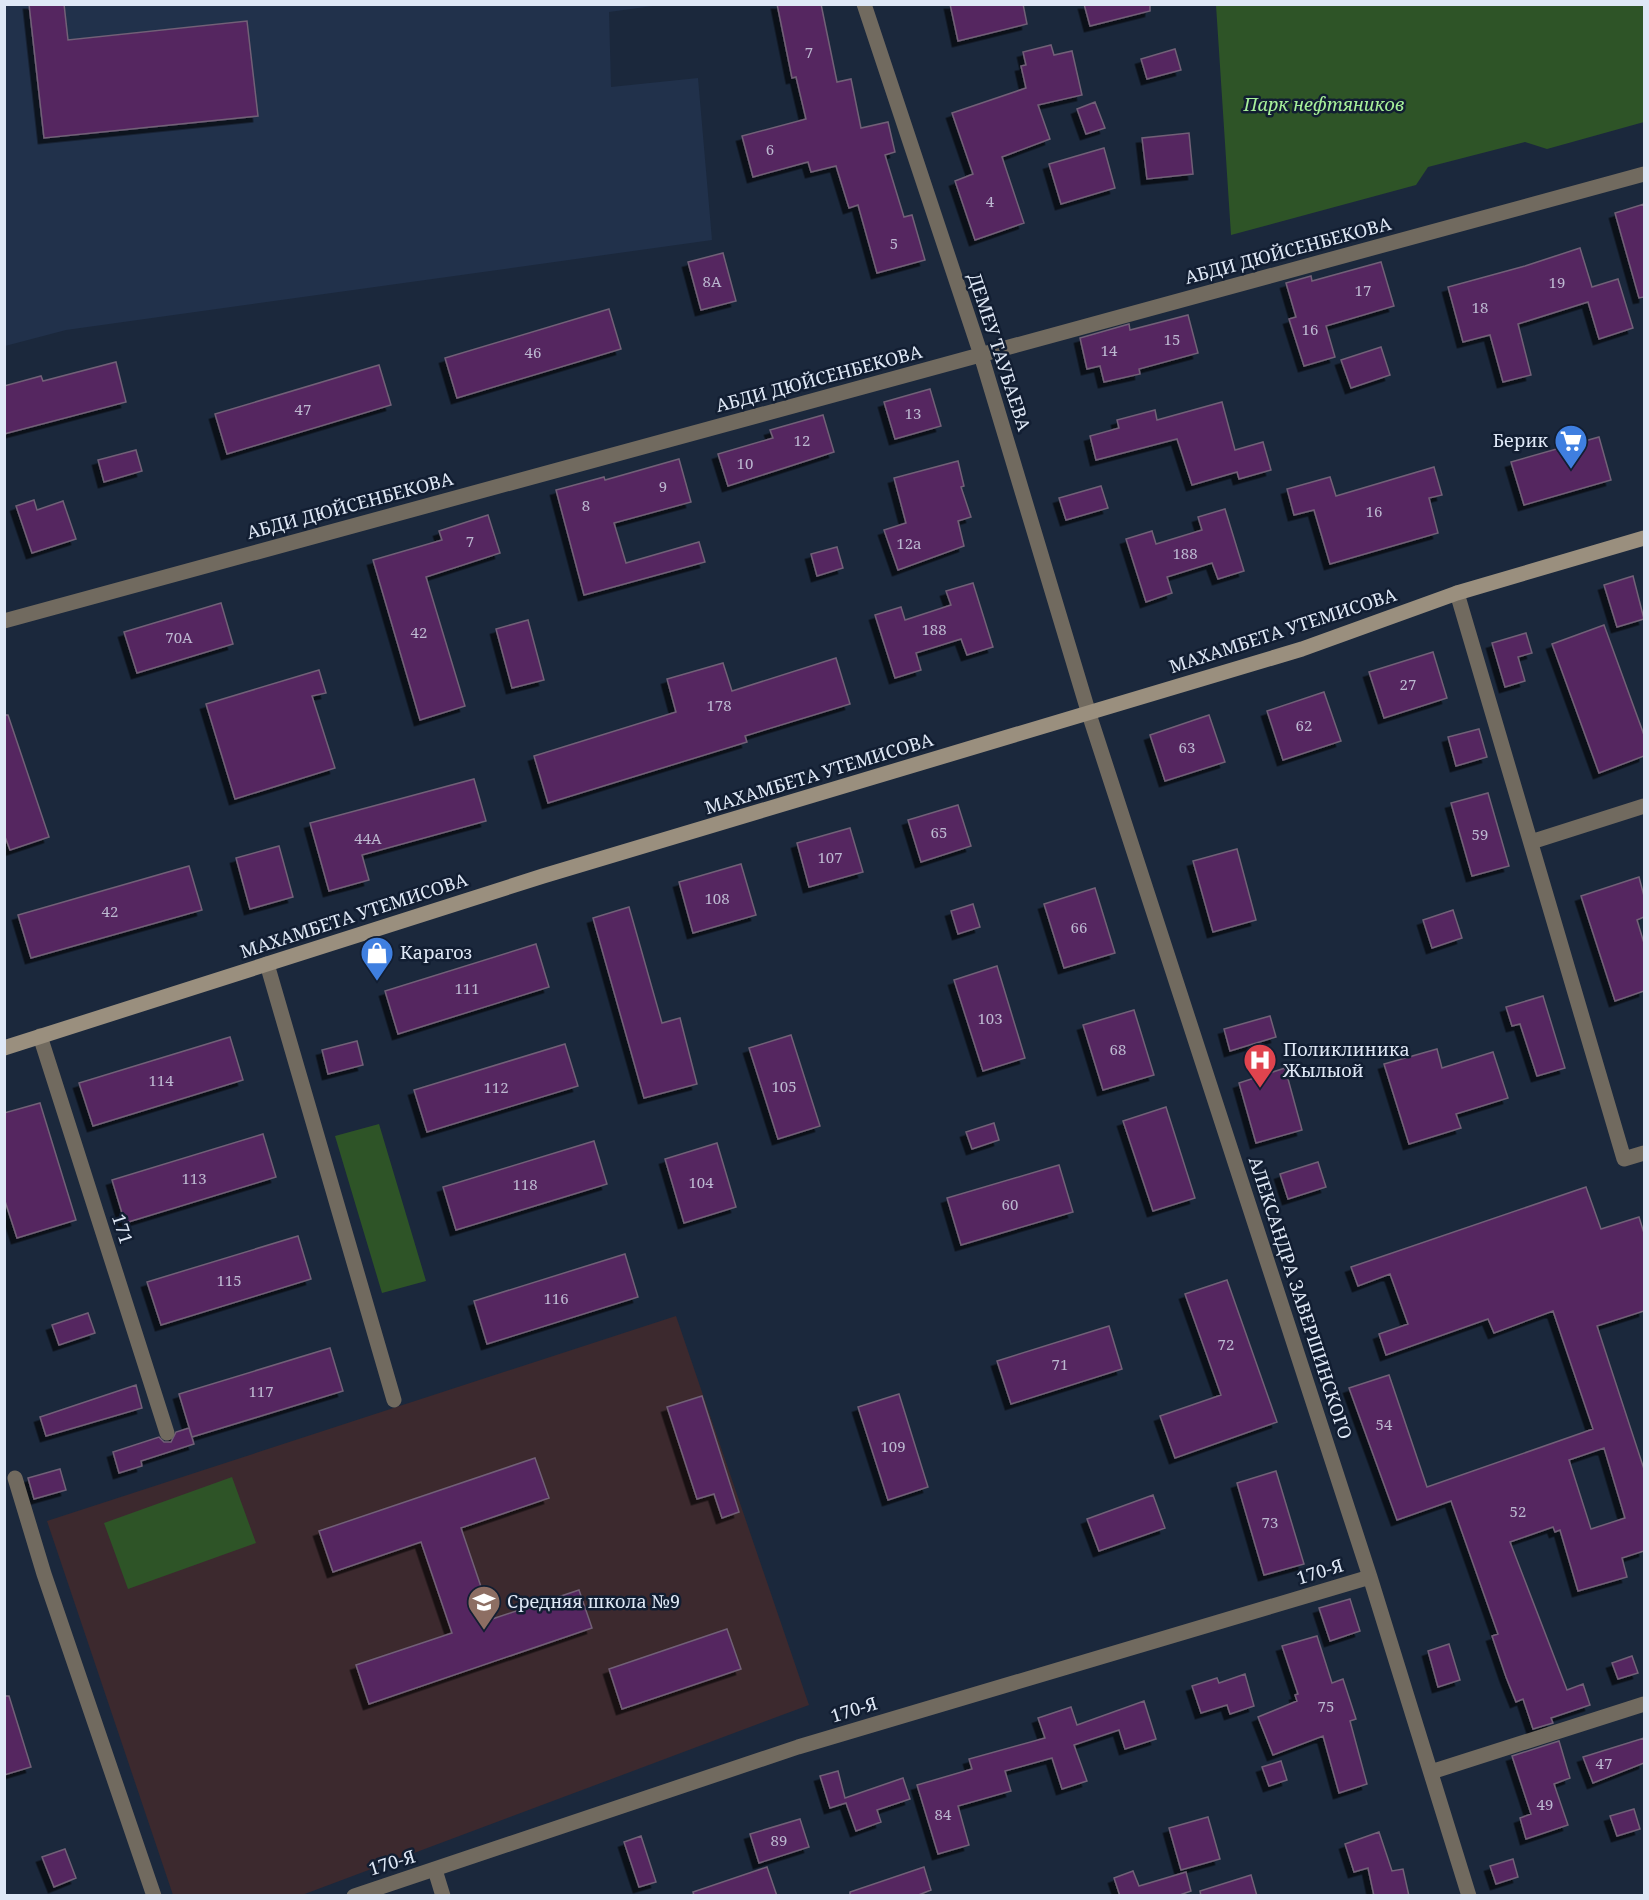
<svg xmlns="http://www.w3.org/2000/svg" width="1649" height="1900" font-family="'Noto Serif',serif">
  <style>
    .built { fill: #21314b }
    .education { fill: #3c292e }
    .green { fill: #2e5427 }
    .building { fill: #542760; stroke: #726077; stroke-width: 1.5; fill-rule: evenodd; filter: url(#shadow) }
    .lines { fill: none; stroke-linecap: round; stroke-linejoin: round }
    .street { stroke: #716a5f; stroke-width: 15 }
    .secondary { stroke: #9a8f7e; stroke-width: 15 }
    .labels { text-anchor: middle; stroke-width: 5; stroke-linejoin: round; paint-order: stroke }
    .number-label { font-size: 15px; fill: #bcb8d0 }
    .park-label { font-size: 18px; font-style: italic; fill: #a7f09a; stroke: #121e32 }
    .street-label { font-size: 18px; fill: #dfe8f6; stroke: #121e32 }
    .poi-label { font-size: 18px; fill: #dfe8f6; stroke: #121e32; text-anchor: start }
  </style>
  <defs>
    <filter id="shadow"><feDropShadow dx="-5.5" dy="5.5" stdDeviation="0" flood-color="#0009"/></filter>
  </defs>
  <rect width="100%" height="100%" fill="#1b283c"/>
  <path class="built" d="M5,5H660L609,12L611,87L698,78L712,240L66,330L5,346Z"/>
  <path class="education" d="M676,1316L809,1705L302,1895H173L47,1521Z"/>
  <path class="green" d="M1216,5H1644V122L1547,149L1525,142L1428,167L1416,185L1231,235Z
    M379,1124L426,1281L382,1293L335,1136Z
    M232,1477L256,1543L128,1589L104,1523Z"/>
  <path class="building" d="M29,4H64L68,40L247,21L258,116L44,138Z
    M777,4H821L837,82L851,79L861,128L888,122L895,152L885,155L904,217L912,215L925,260L877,273L858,205L849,208L836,166L811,172L808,162L753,177L742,136L806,119L796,77L792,78Z
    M950,4H1023L1027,24L958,41Z
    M1084,4H1150V11L1090,26Z
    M1051,45L1054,55L1072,51L1082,95L1038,105L1050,139L1002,157L1024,223L975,240L955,181L973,174L952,113L1026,88L1021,66L1026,65L1023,52Z
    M1175,49L1181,70L1147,79L1141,59Z
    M1095,102L1105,128L1086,134L1077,109Z
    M1189,133L1193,174L1147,179L1142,138Z
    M1104,148L1115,188L1061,204L1049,164Z
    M1644,204V297L1639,298L1615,213Z
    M1580,248L1592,287L1618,279L1633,328L1599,339L1588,302L1518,324L1531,375L1503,382L1490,335L1463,342L1448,287L1525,266Z
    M723,253L736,301L701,310L688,262Z
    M1381,262L1394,306L1326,326L1335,357L1304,366L1289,319L1296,317L1286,283L1311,276L1312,281Z
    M609,309L621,349L457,398L445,358Z
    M1188,315L1198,353L1139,369L1140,374L1104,382L1100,366L1087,369L1080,338L1129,324L1130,330Z
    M1381,347L1390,375L1351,388L1341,360Z
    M116,362L126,402L4,434V386L41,376L43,381Z
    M379,365L391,405L227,454L215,414Z
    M930,389L941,426L895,439L884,402Z
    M1222,402L1235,450L1263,442L1271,470L1239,479L1237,472L1192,485L1177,439L1096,460L1090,436L1119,428L1117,420L1155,410L1157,420Z
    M823,415L834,452L728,486L718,454L773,438L770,430Z
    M1599,437L1611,480L1524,505L1511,462Z
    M136,450L142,471L104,482L98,460Z
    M679,459L691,502L614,523L626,563L699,542L705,562L584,595L556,490L604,477L605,480Z
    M958,461L964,486L961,487L971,517L958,521L964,546L898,570L884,530L906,523L894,478Z
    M1434,467L1442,495L1429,498L1438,533L1330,564L1314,510L1294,515L1287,489L1330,477L1336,496Z
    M1101,486L1108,508L1066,520L1059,498Z
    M34,500L37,510L63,501L76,539L32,553L16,506Z
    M1225,509L1244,571L1218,579L1212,563L1167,577L1172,593L1146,602L1126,539L1152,531L1156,544L1202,530L1198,517Z
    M488,515L500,553L426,577L465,706L420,720L373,560L442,540L439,531Z
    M837,547L843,568L817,576L811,554Z
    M1633,576L1644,619L1617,627L1604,585Z
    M973,583L993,647L967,655L961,639L916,653L921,670L895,678L875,615L901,607L905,620L951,605L946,591Z
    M221,603L233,644L137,673L124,632Z
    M528,620L544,680L512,688L496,629Z
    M1604,625L1644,735V756L1599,773L1552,644Z
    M1526,633L1532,653L1518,657L1525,681L1505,687L1492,643Z
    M1433,652L1447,698L1384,718L1369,672Z
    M836,658L850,704L745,736L747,742L548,803L534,756L676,712L667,679L723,663L732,691Z
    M319,670L326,693L312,696L335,768L235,799L206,704Z
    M1324,692L1341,741L1283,760L1267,711Z
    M4,715H8L49,837L10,850L4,834Z
    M1209,715L1225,762L1165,781L1150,735Z
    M1479,729L1487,757L1456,766L1448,737Z
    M474,779L486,821L362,855L369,880L329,891L310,823Z
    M1488,793L1509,866L1472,876L1451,803Z
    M958,805L971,846L921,862L908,820Z
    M850,828L863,872L809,887L797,843Z
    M279,846L293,897L250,909L236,858Z
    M1237,849L1256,920L1213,932L1193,861Z
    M741,864L756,915L693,933L679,882Z
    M189,866L202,910L31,958L18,915Z
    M1639,877L1644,896V917L1637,920L1644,943V991L1615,1001L1581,896Z
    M1095,888L1115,953L1064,968L1044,904Z
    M973,904L980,927L958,934L951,911Z
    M629,907L662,1023L680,1018L697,1084L644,1098L593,918Z
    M1453,910L1462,938L1432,948L1423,920Z
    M536,944L549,987L398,1034L385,991Z
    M997,966L1025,1058L983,1071L954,980Z
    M1543,996L1565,1068L1537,1076L1520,1024L1512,1026L1506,1007Z
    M1134,1010L1154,1075L1103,1090L1083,1025Z
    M1270,1016L1276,1037L1230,1051L1224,1029Z
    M791,1035L820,1126L778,1139L749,1048Z
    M230,1037L243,1080L93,1126L79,1083Z
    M357,1041L363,1065L328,1074L322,1050Z
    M565,1044L578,1086L427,1132L414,1090Z
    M1437,1049L1442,1068L1493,1052L1508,1098L1456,1114L1461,1128L1409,1144L1384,1064Z
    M1285,1068L1302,1130L1256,1143L1239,1083Z
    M40,1103L76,1220L17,1238L4,1198V1113Z
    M1166,1107L1195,1198L1153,1211L1123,1121Z
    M994,1123L999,1140L972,1149L966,1132Z
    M263,1134L276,1177L125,1223L112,1180Z
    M594,1141L607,1184L456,1230L443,1187Z
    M717,1143L736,1207L684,1223L665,1159Z
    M1318,1162L1326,1187L1288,1199L1280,1174Z
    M1059,1165L1073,1212L961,1245L947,1198Z
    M1586,1187L1601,1229L1639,1217L1644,1233V1311L1597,1326L1644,1469V1551L1622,1558L1627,1577L1578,1591L1560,1530L1555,1532L1553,1527L1510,1542L1567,1690L1583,1684L1590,1705L1551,1718L1553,1723L1533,1729L1523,1699L1516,1702L1506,1677L1492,1636L1498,1634L1451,1501L1397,1520L1349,1388L1389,1375L1427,1487L1593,1429L1553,1311L1494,1333L1488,1319L1386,1355L1379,1334L1408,1324L1390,1274L1358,1286L1351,1267ZM1604,1448L1625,1518L1591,1529L1569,1460Z
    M298,1236L311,1279L161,1325L147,1282Z
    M625,1254L638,1297L487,1344L474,1301Z
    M1227,1280L1277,1422L1175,1458L1160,1416L1221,1395L1185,1294Z
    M88,1313L95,1333L59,1345L52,1325Z
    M1109,1326L1122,1369L1011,1404L997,1361Z
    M330,1348L343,1391L192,1437L179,1394Z
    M136,1385L142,1408L46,1436L40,1417Z
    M899,1394L928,1487L888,1500L858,1407Z
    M702,1396L739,1512L722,1518L714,1494L697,1499L667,1407Z
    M189,1428L194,1444L141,1461L142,1466L119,1473L113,1452L159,1437L164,1442H171L176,1432Z
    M535,1458L549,1498L461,1528L492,1619L579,1590L592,1628L369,1704L356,1665L452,1633L421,1542L333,1572L319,1531Z
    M60,1469L66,1490L34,1499L28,1478Z
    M1276,1471L1304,1564L1264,1575L1237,1483Z
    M1153,1495L1165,1528L1099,1551L1087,1519Z
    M1350,1599L1360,1631L1330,1641L1319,1608Z
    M727,1629L741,1669L622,1709L609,1669Z
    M1317,1636L1332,1683L1343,1679L1356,1719L1350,1721L1367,1784L1339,1793L1323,1736L1273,1755L1258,1717L1297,1701L1295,1695L1298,1694L1282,1646Z
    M1449,1644L1460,1680L1438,1687L1428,1651Z
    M1632,1656L1638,1673L1618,1679L1612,1663Z
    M1245,1674L1254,1706L1230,1714L1227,1705L1201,1713L1192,1686L1217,1678L1219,1683Z
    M4,1696H9L31,1767L4,1775Z
    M1144,1701L1156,1739L1125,1749L1119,1730L1074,1745L1087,1781L1062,1789L1052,1758L1005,1771L1011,1791L958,1806L969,1845L938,1854L917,1785L972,1769L969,1759L1045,1738L1038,1718L1071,1707L1077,1725Z
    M1644,1738V1763L1593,1783L1583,1757Z
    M1559,1741L1570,1778L1554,1784L1568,1825L1526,1839L1520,1818L1531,1814L1512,1756Z
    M1281,1761L1287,1780L1269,1786L1262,1767Z
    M838,1771L845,1798L903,1778L910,1799L877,1810L881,1822L856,1831L846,1803L830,1808L820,1776Z
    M1634,1809L1640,1829L1617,1836L1610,1816Z
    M1208,1817L1220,1859L1181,1870L1169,1828Z
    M800,1819L809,1847L759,1863L750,1834Z
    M1379,1832L1392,1871L1403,1869L1409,1896H1374L1368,1868L1354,1872L1345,1844Z
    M641,1836L656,1882L639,1887L624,1842Z
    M65,1849L76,1878L54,1887L42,1857Z
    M1513,1859L1518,1877L1496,1884L1490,1866Z
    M767,1867L777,1896H694L693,1892Z
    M924,1867L931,1890L916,1896H850V1892Z
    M1133,1871L1139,1886L1186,1872L1191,1891L1177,1896H1120L1114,1878Z
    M1251,1875L1257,1896H1201L1200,1891Z"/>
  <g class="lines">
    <path class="street" d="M864,4L981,355L1089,714L1370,1577L1469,1896
      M1457,593L1624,1159L1644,1153
      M4,621L1644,174
      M1531,842L1644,806
      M267,964L394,1400
      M40,1036L167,1433
      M15,1478L44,1574L154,1896
      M1431,1772L1644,1704
      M435,1870L443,1896
      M354,1896L798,1747L1370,1577"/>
    <path class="secondary" d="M4,1048L543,876L1302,649L1457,593L1644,538"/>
  </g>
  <defs>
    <g id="supermarket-pin" transform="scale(1.725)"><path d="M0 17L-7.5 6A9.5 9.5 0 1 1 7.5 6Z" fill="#3f7fe0" stroke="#121e32"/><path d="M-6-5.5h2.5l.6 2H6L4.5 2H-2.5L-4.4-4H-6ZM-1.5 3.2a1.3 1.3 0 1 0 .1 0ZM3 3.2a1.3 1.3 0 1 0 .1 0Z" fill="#fff"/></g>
    <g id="shop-pin" transform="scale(1.725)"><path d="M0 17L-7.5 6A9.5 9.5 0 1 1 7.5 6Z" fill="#3f7fe0" stroke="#121e32"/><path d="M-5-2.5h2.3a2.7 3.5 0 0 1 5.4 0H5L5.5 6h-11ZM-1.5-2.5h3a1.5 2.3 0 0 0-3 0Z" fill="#fff"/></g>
    <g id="hospital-pin" transform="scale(1.725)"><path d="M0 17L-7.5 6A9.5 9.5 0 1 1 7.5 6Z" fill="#e0444e" stroke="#121e32"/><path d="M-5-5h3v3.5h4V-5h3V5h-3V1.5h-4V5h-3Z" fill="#fff"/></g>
    <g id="school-pin" transform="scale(1.725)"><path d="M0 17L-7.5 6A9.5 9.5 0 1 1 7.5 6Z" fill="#8d6e63" stroke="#121e32"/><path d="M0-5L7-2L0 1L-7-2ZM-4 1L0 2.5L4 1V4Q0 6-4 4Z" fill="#fff"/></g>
  </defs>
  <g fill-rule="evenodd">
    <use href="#supermarket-pin" x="1571" y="441"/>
    <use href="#shop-pin" x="377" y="953"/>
    <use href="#hospital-pin" x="1260" y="1060"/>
    <use href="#school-pin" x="484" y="1602"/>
  </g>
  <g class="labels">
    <g class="number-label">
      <text x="809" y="58">7</text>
      <text x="770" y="155">6</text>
      <text x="990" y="207">4</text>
      <text x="894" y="249">5</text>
      <text x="712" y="287">8А</text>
      <text x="1557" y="288">19</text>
      <text x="1363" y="296">17</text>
      <text x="1480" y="313">18</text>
      <text x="1310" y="335">16</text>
      <text x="1172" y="345">15</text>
      <text x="1109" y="356">14</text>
      <text x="533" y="358">46</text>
      <text x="303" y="415">47</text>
      <text x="913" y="419">13</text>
      <text x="802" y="446">12</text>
      <text x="745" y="469">10</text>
      <text x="663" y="492">9</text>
      <text x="586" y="511">8</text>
      <text x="1374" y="517">16</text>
      <text x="470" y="547">7</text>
      <text x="909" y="549">12а</text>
      <text x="1185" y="559">188</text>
      <text x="934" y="635">188</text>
      <text x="419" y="638">42</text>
      <text x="179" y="643">70А</text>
      <text x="1408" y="690">27</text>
      <text x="719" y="711">178</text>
      <text x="1304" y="731">62</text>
      <text x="1187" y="753">63</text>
      <text x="939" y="838">65</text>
      <text x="1480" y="840">59</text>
      <text x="368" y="844">44А</text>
      <text x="830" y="863">107</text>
      <text x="717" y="904">108</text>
      <text x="110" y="917">42</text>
      <text x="1079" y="933">66</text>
      <text x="467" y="994">111</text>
      <text x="990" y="1024">103</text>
      <text x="1118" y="1055">68</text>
      <text x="161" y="1086">114</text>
      <text x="784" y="1092">105</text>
      <text x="496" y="1093">112</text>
      <text x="194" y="1184">113</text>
      <text x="701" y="1188">104</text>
      <text x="525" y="1190">118</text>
      <text x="1010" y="1210">60</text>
      <text x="229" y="1286">115</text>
      <text x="556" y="1304">116</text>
      <text x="1226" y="1350">72</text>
      <text x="1060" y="1370">71</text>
      <text x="261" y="1397">117</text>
      <text x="1384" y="1430">54</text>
      <text x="893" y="1452">109</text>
      <text x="1518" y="1517">52</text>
      <text x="1270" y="1528">73</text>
      <text x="1326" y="1712">75</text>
      <text x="1604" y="1769">47</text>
      <text x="1545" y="1810">49</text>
      <text x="943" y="1820">84</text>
      <text x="779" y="1846">89</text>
    </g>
    <g class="park-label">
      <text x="1324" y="111">Парк нефтяников</text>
    </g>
    <g class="street-label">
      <text transform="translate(1288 251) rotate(-15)" y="6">АБДИ ДЮЙСЕНБЕКОВА</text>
      <text transform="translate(999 352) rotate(72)" y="6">ДЕМЕУ ТАУБАЕВА</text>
      <text transform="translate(819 379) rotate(-15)" y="6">АБДИ ДЮЙСЕНБЕКОВА</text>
      <text transform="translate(350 506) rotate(-15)" y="6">АБДИ ДЮЙСЕНБЕКОВА</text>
      <text transform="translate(1283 631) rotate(-18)" y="6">МАХАМБЕТА УТЕМИСОВА</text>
      <text transform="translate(819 774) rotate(-17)" y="6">МАХАМБЕТА УТЕМИСОВА</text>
      <text transform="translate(354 916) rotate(-18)" y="6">МАХАМБЕТА УТЕМИСОВА</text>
      <text transform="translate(122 1229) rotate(72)" y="6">171</text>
      <text transform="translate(1300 1298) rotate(72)" y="6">АЛЕКСАНДРА ЗАВЕРШИНСКОГО</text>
      <text transform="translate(1320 1572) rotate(-17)" y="6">170-Я</text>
      <text transform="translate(854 1710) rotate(-17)" y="6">170-Я</text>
      <text transform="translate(392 1863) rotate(-17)" y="6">170-Я</text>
    </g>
    <g class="poi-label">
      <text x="1548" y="447" text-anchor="end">Берик</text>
      <text x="400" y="959">Карагоз</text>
      <text x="1283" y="1056">Поликлиника<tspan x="1283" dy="21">Жылыой</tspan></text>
      <text x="507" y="1608">Средняя школа №9</text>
    </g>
  </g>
  <rect width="1649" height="1900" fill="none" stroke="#dfe8f6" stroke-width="12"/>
</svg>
